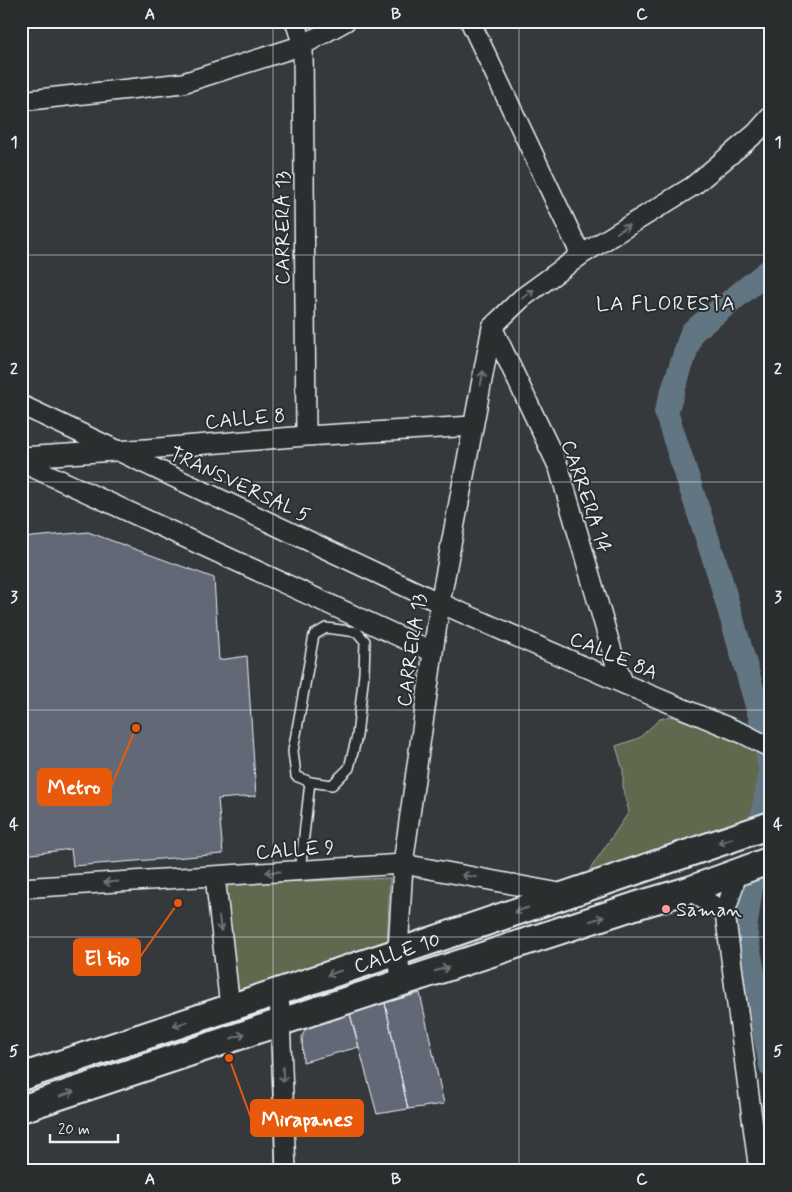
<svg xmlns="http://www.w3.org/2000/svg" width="792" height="1192" font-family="Mynerve,sans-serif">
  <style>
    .green { fill: #61674e; stroke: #a4aca3 }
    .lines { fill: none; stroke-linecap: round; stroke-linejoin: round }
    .canal { stroke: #627583; stroke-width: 24 }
    .building { fill: #636776; stroke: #e8f1f8 }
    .lane-casing { stroke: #e8f1f8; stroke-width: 12 }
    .street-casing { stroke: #e8f1f8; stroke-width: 22 }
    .secondary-casing { stroke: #e8f1f8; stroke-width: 30 }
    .lane { stroke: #2a2d2e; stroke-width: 9 }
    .street { stroke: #2a2d2e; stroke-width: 19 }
    .secondary { stroke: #2a2d2e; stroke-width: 26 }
    .oneway { stroke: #6c7275 }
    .grid { fill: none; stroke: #e8f1f8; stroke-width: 1; stroke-opacity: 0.55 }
    .poi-dot { fill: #ff9aa2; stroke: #2a2d2e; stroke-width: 2 }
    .labels { text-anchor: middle; stroke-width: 4; stroke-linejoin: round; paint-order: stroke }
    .street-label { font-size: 20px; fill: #e8f1f8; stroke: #2a2d2e }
    .poi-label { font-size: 20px; fill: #e8f1f8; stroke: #2a2d2e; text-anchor: start }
    .neighbourhood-label { font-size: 21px; letter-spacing: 1px; fill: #e8f1f8; stroke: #2a2d2e }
    .leader { fill: none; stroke: #e8590c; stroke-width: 2 }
    .callout-dot { fill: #e8590c; stroke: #2a2d2e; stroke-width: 2 }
    .callout { fill: #e8590c; stroke: #e8590c; stroke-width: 2 }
    .callout-label { font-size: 21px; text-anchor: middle; font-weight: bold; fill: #fff }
    .neatline { fill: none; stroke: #e8f1f8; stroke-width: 2 }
    .grid-label { font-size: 16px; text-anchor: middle; font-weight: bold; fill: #e8f1f8 }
  </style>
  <rect width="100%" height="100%" fill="#35393c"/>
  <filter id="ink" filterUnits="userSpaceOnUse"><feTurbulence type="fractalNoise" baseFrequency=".02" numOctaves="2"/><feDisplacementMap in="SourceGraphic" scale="10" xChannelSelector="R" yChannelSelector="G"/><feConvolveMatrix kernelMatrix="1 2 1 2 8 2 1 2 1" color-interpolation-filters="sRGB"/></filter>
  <g filter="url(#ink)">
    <path class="green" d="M670,716L735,738L771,755V819L580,884L629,812L623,786V770L616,746L639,738L660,719Z
      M390,878L387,947L238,996L225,884Z"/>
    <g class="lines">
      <path class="canal" d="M762,817L771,772L760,716L718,571L666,412L692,332L771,269
        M753,872L745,930L771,1066"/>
    </g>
    <path class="building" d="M88,532L214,578L219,660L247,656L256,796L218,799L223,854L73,866L71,849L24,855L21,828V538Z
      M420,993L444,1104L408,1109L385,1003Z
      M385,1003L408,1109L377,1114L350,1014Z
      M350,1014L359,1047L303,1062L302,1036L307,1027Z"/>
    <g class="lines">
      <g class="lane-casing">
        <path id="lane" d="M326,628L357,632L365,641L364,673L357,736L349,768L332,785L310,782L296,776L293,751L314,635Z
          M300,871L310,782"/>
      </g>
      <g class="street-casing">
        <path id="street" d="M295,21L303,45L306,436
          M470,21L581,255
          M21,101L183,83L303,45L346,21
          M492,327L559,468L616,665L624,684
          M492,327L522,298L581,255L693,186L756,133L771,116
          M21,405L440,603L624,684L744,734L771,748
          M21,457L146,449L306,436L473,426
          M21,462L433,652
          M738,871L725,913L759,1171
          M215,876L230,1007
          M21,888L403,864L565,894
          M689,890L725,913
          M401,982L398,952L403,864L440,603L492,327
          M279,992L286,1171"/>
      </g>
      <g class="secondary-casing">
        <g id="secondary">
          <path id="s1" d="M21,1077L398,952L771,825"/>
          <path d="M21,1109L281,1022L635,906L689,890L771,860"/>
        </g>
      </g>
      <use href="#lane" class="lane"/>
      <use href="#street" class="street"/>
      <use href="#secondary" class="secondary"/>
    </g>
    <defs><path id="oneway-shaft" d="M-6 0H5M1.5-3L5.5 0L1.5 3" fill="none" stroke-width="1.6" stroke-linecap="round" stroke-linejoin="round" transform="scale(1.25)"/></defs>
    <g class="oneway">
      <use href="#oneway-shaft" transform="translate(623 229) rotate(-32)"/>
      <use href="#oneway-shaft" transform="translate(528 294) rotate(-37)"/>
      <use href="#oneway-shaft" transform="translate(482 378) rotate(-79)"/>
      <use href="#oneway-shaft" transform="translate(725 841) rotate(161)"/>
      <use href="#oneway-shaft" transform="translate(273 872) rotate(176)"/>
      <use href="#oneway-shaft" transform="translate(469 876) rotate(-170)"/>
      <use href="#oneway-shaft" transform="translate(111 882) rotate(176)"/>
      <use href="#oneway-shaft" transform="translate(521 910) rotate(161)"/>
      <use href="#oneway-shaft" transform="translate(597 919) rotate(-18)"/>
      <use href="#oneway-shaft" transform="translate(220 924) rotate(83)"/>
      <use href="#oneway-shaft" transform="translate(442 969) rotate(-18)"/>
      <use href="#oneway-shaft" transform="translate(334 973) rotate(161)"/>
      <use href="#oneway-shaft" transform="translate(180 1024) rotate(162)"/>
      <use href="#oneway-shaft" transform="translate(238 1036) rotate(-19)"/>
      <use href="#oneway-shaft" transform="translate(283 1075) rotate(88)"/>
      <use href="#oneway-shaft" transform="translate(67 1094) rotate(-19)"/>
    </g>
  </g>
  <path class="grid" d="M273,21V1171M519,21V1171M21,255H771M21,482H771M21,710H771M21,937H771"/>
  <circle class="poi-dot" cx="666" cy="909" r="5"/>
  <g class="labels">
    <g class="street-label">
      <text transform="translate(282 228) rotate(-90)" y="7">CARRERA 13</text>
      <text transform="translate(245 418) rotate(-5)" y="7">CALLE 8</text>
      <text transform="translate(240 484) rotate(25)" y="7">TRANSVERSAL 5</text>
      <text transform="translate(587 496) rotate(71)" y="7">CARRERA 14</text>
      <text transform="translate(411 650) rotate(-82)" y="7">CARRERA 13</text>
      <text transform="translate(614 655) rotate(23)" y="7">CALLE 8A</text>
      <text transform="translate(295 849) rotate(-4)" y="7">CALLE 9</text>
      <text dy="7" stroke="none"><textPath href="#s1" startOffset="396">CALLE 10</textPath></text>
    </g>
    <g class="poi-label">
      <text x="676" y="916">Saman</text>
    </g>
    <g class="neighbourhood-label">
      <text x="666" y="310">LA FLORESTA</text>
    </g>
  </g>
  <path class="leader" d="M136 728L111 787M178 903L140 957M229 1058L251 1118"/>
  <g class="callout-dot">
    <circle cx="136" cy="728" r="5"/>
    <circle cx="178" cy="903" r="5"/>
    <circle cx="229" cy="1058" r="5"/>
  </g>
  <g class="callout">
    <rect x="38" y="769" width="73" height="36" rx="5"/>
    <rect x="74" y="939" width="66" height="36" rx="5"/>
    <rect x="251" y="1100" width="112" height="36" rx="5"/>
  </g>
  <g class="callout-label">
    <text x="74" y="794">Metro</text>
    <text x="107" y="965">El tio</text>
    <text x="307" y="1126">Mirapanes</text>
  </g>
  <rect width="792" height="1192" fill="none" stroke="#2a2d2e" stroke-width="55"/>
  <path d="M50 1134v8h68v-8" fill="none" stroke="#e8f1f8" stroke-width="2.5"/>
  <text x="58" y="1134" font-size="15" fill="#e8f1f8" stroke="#2a2d2e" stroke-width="4" paint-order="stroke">20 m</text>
  <rect x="28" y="28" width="736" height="1136" class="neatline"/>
  <g class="grid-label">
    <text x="150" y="19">A</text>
    <text x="396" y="19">B</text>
    <text x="642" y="19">C</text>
    <text x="14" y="147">1</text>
    <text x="778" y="147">1</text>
    <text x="14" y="374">2</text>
    <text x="778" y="374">2</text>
    <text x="14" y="602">3</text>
    <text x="778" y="602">3</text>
    <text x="14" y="829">4</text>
    <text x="778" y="829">4</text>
    <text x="14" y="1056">5</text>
    <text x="778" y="1056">5</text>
    <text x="150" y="1184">A</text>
    <text x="396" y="1184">B</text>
    <text x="642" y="1184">C</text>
  </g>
</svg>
